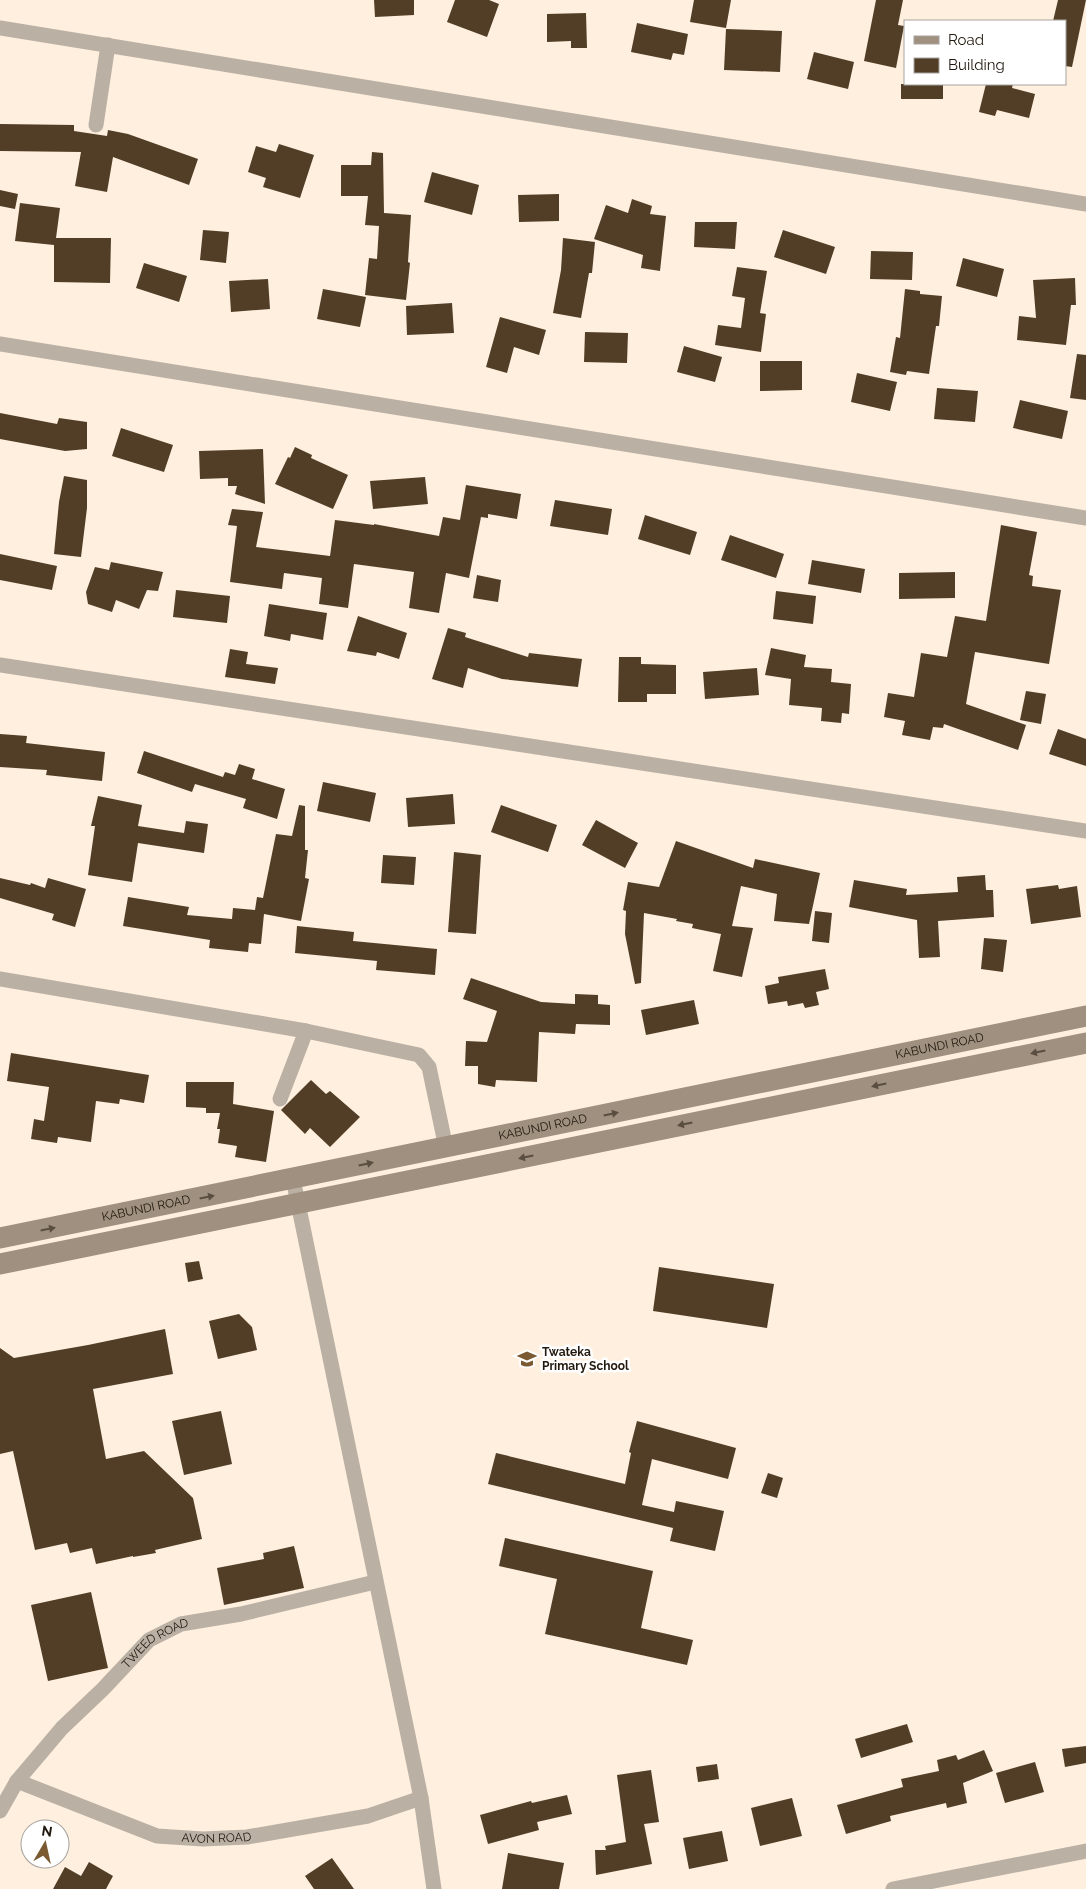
<svg xmlns="http://www.w3.org/2000/svg" width="1086" height="1889" font-family="Raleway,sans-serif">
  <style>
    .building { fill: #523e27 }
    .lines { fill: none; stroke-linecap: round; stroke-linejoin: round }
    .street { stroke: #bbb0a4; stroke-width: 15 }
    .secondary { stroke: #9f907f; stroke-width: 21 }
    .oneway { fill: #5a4e41 }
    .labels { text-anchor: middle; stroke-width: 5; stroke-linejoin: round; paint-order: stroke }
    .street-label { font-size: 12px; fill: #21180e; stroke: #fff }
    .poi-label { font-size: 12px; font-weight: bold; fill: #21180e; stroke: #fff; text-anchor: start }
  </style>
  <rect width="100%" height="100%" fill="#feefde"/>
  <path class="building" d="M374,0H414V15L375,17Z
    M455,0H489L499,4L487,37L447,22Z
    M694,0H731L726,28L690,22Z
    M876,0H903L898,25L904,26L896,68L864,61Z
    M1058,0H1086L1072,67L1065,66V21H1053Z
    M586,13L587,48H571V41L547,42V14Z
    M637,23L688,34L684,55L673,53L671,60L631,52Z
    M726,29L782,31L780,72L724,70Z
    M814,52L854,62L848,89L807,79Z
    M901,84H943V99H901Z
    M986,84H1013L1012,88L1035,94L1029,118L997,110L995,116L979,112Z
    M0,124L74,125V131L107,136L108,130L128,134L198,159L189,185L113,157L107,192L75,186L81,152L0,151Z
    M279,144L314,155L300,198L263,187L266,178L248,172L256,146L276,152Z
    M372,152L383,153L384,213L411,215L408,262L410,263L406,300L365,295L369,258L377,259L379,226L365,225L368,196H341V165H371Z
    M432,172L479,185L472,215L424,202Z
    M0,190L18,194L15,209L0,206Z
    M559,194V221L519,222L518,195Z
    M632,199L652,206L650,214L666,216L660,271L641,268L643,255L594,239L606,205L628,213Z
    M20,203L60,208L56,238H111L110,283L54,282V245L15,241Z
    M695,222H737L735,249L694,247Z
    M203,230L229,232L226,263L200,260Z
    M783,230L835,247L826,274L774,257Z
    M563,238L595,242L592,273H589L581,318L553,313L561,270Z
    M871,251L913,252L912,280L870,279Z
    M963,258L1004,269L997,297L956,286Z
    M144,263L187,276L179,302L136,288Z
    M737,267L767,271L760,313L766,314L761,352L715,345L718,325L741,328L745,298L732,296Z
    M1075,278L1076,305H1071L1066,345L1017,340L1019,316L1036,318L1033,280Z
    M268,279L270,309L231,312L229,281Z
    M323,289L366,297L360,327L317,319Z
    M905,289L920,291V294L942,296L939,326H936L929,374L907,371L906,375L890,372L896,337L900,338Z
    M452,303L454,333L407,335L406,306Z
    M500,317L546,330L539,355L514,347L507,373L486,367Z
    M585,332L628,333L627,363L584,362Z
    M684,346L722,357L715,382L677,372Z
    M1077,354L1086,355V400L1070,398Z
    M760,361H802V390L760,391Z
    M857,373L897,382L890,411L851,402Z
    M937,388L978,391L975,422L934,419Z
    M1020,400L1068,411L1062,439L1013,428Z
    M0,413L57,424L59,418L87,422V449L65,451L0,439Z
    M121,428L173,445L164,472L112,456Z
    M295,447L312,455L311,458L348,475L333,509L275,484L288,457L290,458Z
    M263,449L265,504L235,494L237,486H228V478L200,479L199,451Z
    M64,476L87,480V508L81,557L54,554L59,502Z
    M425,477L428,504L373,509L370,481Z
    M466,485L521,494L517,519L488,514V518L481,517L469,578L446,573L439,613L409,608L414,572L354,564L348,608L319,604L322,578L284,573L282,589L230,582L237,526L228,525L232,509L263,512L256,547L330,556L335,520L374,525V524L439,536L443,517L460,520Z
    M555,500L612,509L608,535L550,526Z
    M645,515L697,532L690,555L638,539Z
    M1001,525L1037,532L1029,575L1033,576L1032,586L1061,590L1049,664L975,652L966,704L1026,725L1018,750L944,724L943,728L933,727L930,740L902,735L905,721L884,717L888,693L914,697L921,653L947,657L955,616L986,621Z
    M730,535L784,554L776,578L721,560Z
    M0,554L57,566L52,590L0,580Z
    M812,560L865,569L861,593L808,584Z
    M111,562L163,572L158,591L147,590L139,609L116,600L112,612L88,604L86,592L95,567L109,570Z
    M955,572V598L899,599V573Z
    M477,575L501,580L498,602L473,598Z
    M176,590L230,596L227,623L173,617Z
    M776,591L816,596L813,624L773,619Z
    M269,604L327,613L323,640L291,634L290,641L264,636Z
    M358,616L407,633L399,659L377,652L376,656L347,651Z
    M448,628L466,633L465,637L528,657L529,653L582,659L578,687L502,679L468,668L463,688L432,679Z
    M771,648L806,655L804,667L832,669L831,682L851,684L849,714L842,713L841,723L821,721L822,708L789,705L791,679L765,675Z
    M230,649L248,652L246,664L278,668L275,684L225,677Z
    M619,657H641V664L676,665V694H647V702H618Z
    M757,668L759,695L705,699L703,672Z
    M1026,691L1046,694L1041,724L1020,720Z
    M1058,729L1086,739V766L1049,754Z
    M0,734L27,736L26,743L105,752L102,781L46,775L47,770L0,767Z
    M144,751L223,777L225,772L235,775L239,764L255,769L252,779L285,789L277,819L243,808L246,799L195,784L192,792L137,773Z
    M323,782L376,793L370,822L317,811Z
    M453,794L455,824L408,827L406,798Z
    M98,796L142,805L138,826L184,833L186,821L208,824L204,853L138,843L132,882L88,875L95,826H91Z
    M299,805L305,806V850H308L305,878L309,879L301,921L264,914L261,944L249,943L248,952L209,948L210,940L123,926L128,897L189,907L187,915L232,919L233,908L255,910L257,897L263,898L276,834L292,836Z
    M501,805L557,825L548,852L491,832Z
    M596,820L638,843L625,868L582,845Z
    M676,841L753,868L755,859L820,873L809,924L774,921L777,894L741,886L732,926L753,928L742,977L713,971L721,934L692,928L693,924L676,921L677,919L644,913L641,983L635,984L625,934L626,911L623,910L628,882L659,887Z
    M454,852L481,855L476,934L448,932Z
    M383,855L416,857L414,885L381,883Z
    M985,875L986,890H993L994,917L938,921L940,957L919,958L917,920L849,907L854,880L907,889L906,895L958,892L957,877Z
    M0,878L30,885L31,883L45,888L48,878L86,889L75,927L52,920L54,914L0,898Z
    M1058,885L1059,889L1077,886L1081,917L1031,924L1026,889Z
    M815,911L832,913L829,943L812,941Z
    M297,926L354,932L353,941L437,949L435,975L376,970L377,961L295,953Z
    M984,938L1007,940L1003,972L981,969Z
    M825,969L829,989L816,992L819,1005L805,1008L803,1003L788,1006L787,1001L768,1004L765,986L779,983L778,977Z
    M471,978L541,1002L575,1004V994L598,995V1004L610,1005V1025L576,1024L575,1034L539,1032L537,1082L496,1080L495,1087L478,1084V1066H465L466,1041L487,1042L497,1011L463,999Z
    M694,1000L699,1024L646,1035L641,1010Z
    M11,1053L149,1075L144,1103L120,1099L119,1104L96,1101L91,1142L58,1137L57,1143L31,1139L34,1119L44,1121L49,1087L7,1081Z
    M311,1080L326,1094L330,1091L360,1117L330,1147L310,1128L305,1134L281,1110Z
    M186,1082H234L233,1104L274,1111L266,1162L235,1157L237,1146L218,1143L220,1129H217L220,1113H206V1108L186,1107Z
    M199,1261L203,1279L188,1282L185,1263Z
    M659,1267L774,1284L767,1328L653,1311Z
    M239,1314L252,1327L257,1350L218,1359L209,1321Z
    M165,1329L173,1374L93,1389L106,1459L144,1451L193,1498L202,1539L155,1550L156,1553L133,1557V1556L96,1564L92,1548L70,1553L67,1543L35,1550L13,1451L0,1454V1348L14,1358L88,1345Z
    M221,1411L232,1464L184,1475L172,1421Z
    M637,1421L736,1448L728,1479L652,1459L642,1505L674,1512L676,1501L724,1511L715,1551L670,1541L673,1528L488,1484L496,1453L625,1484L631,1453L629,1452Z
    M768,1473L783,1478L777,1498L761,1493Z
    M505,1538L653,1571L641,1628L693,1640L687,1665L545,1634L557,1579L499,1566Z
    M294,1546L304,1588L224,1605L217,1568L264,1559L263,1553Z
    M91,1592L108,1668L48,1681L31,1605Z
    M907,1724L913,1742L861,1758L855,1739Z
    M1086,1746V1763L1065,1767L1062,1749Z
    M984,1750L993,1771L963,1783L967,1803L947,1808L946,1803L890,1816L891,1821L846,1834L837,1805L903,1787L901,1779L939,1771L937,1760L956,1755L958,1760Z
    M1035,1762L1044,1792L1005,1803L996,1773Z
    M717,1764L719,1779L698,1782L696,1767Z
    M651,1770L659,1822L644,1824L652,1864L596,1875L595,1850H606L605,1846L626,1842L617,1775Z
    M567,1795L572,1814L537,1822L539,1830L488,1844L480,1815L531,1801L532,1803Z
    M792,1798L802,1836L760,1846L751,1808Z
    M722,1831L728,1861L689,1869L683,1838Z
    M508,1853L564,1863L559,1889H502Z
    M332,1858L354,1889H314L305,1876Z
    M89,1862L113,1876L106,1889H53L65,1867L81,1876Z"/>
  <g class="lines">
    <g class="street">
      <path d="M0,28L1086,204"/>
      <path d="M96,125L108,45"/>
      <path d="M0,344L1086,518"/>
      <path d="M0,665L1086,831"/>
      <path d="M0,979L306,1031L419,1055L429,1067L446,1148"/>
      <path d="M280,1099L306,1031"/>
      <path d="M293,1179L421,1798L434,1889"/>
      <path id="s1" d="M17,1781L157,1836L203,1839L247,1837L368,1816L421,1798"/>
      <path id="s2" d="M0,1811L17,1781L62,1728L103,1689L149,1640L181,1624L241,1614L375,1582"/>
      <path d="M893,1889L1086,1851"/>
    </g>
    <g class="secondary">
      <path id="s3" d="M0,1238L1086,1016"/>
      <path d="M0,1264L1086,1043"/>
    </g>
  </g>
  <defs><path id="oneway-solid" d="M-6-.8H1V-3.2L6.5 0L1 3.2V.8H-6Z" transform="scale(1.25)"/></defs>
  <g class="oneway">
    <use href="#oneway-solid" transform="translate(1038 1052) rotate(168)"/>
    <use href="#oneway-solid" transform="translate(879 1085) rotate(168)"/>
    <use href="#oneway-solid" transform="translate(611 1114) rotate(-12)"/>
    <use href="#oneway-solid" transform="translate(685 1124) rotate(168)"/>
    <use href="#oneway-solid" transform="translate(526 1157) rotate(168)"/>
    <use href="#oneway-solid" transform="translate(366 1164) rotate(-12)"/>
    <use href="#oneway-solid" transform="translate(207 1197) rotate(-11)"/>
    <use href="#oneway-solid" transform="translate(48 1229) rotate(-11)"/>
  </g>
  <defs>
    <g id="school-bare" transform="scale(1.5)"><path d="M0-5L7-2L0 1L-7-2ZM-4 1L0 2.5L4 1V4Q0 6-4 4Z" fill="#7b5a31" stroke="#fff" stroke-width="2.5" paint-order="stroke"/></g>
  </defs>
  <g fill-rule="evenodd">
    <use href="#school-bare" x="527" y="1359"/>
  </g>
  <g class="labels">
    <g class="street-label">
      <text dy="4" stroke="none"><textPath href="#s3" startOffset="959">KABUNDI ROAD</textPath></text>
      <text dy="4" stroke="none"><textPath href="#s3" startOffset="554">KABUNDI ROAD</textPath></text>
      <text dy="4" stroke="none"><textPath href="#s3" startOffset="149">KABUNDI ROAD</textPath></text>
      <text dy="4" stroke="none"><textPath href="#s2" startOffset="231">TWEED ROAD</textPath></text>
      <text dy="4" stroke="none"><textPath href="#s1" startOffset="210">AVON ROAD</textPath></text>
    </g>
    <g class="poi-label">
      <text x="542" y="1356">Twateka<tspan x="542" dy="14">Primary School</tspan></text>
    </g>
  </g>
  <rect x="904" y="20" width="162" height="65" fill="#ffffff" stroke="#a6a39f"/>
  <rect x="914" y="36" width="25" height="8" fill="#9f907f" stroke="#a6a39f"/>
  <text x="948" y="45" font-size="15" fill="#21180e">Road</text>
  <rect x="914" y="58" width="25" height="15" fill="#523e27" stroke="#a6a39f"/>
  <text x="948" y="70" font-size="15" fill="#21180e">Building</text>
  <g transform="translate(45 1844) rotate(9)"><circle r="24" fill="#ffffff" stroke="#a6a39f"/>
  <path d="M0-4L9 19L0 12L-9 19Z" fill="#7b5a31"/>
  <text y="-8" font-size="14" font-weight="bold" text-anchor="middle" fill="#21180e">N</text>
  </g>
</svg>
